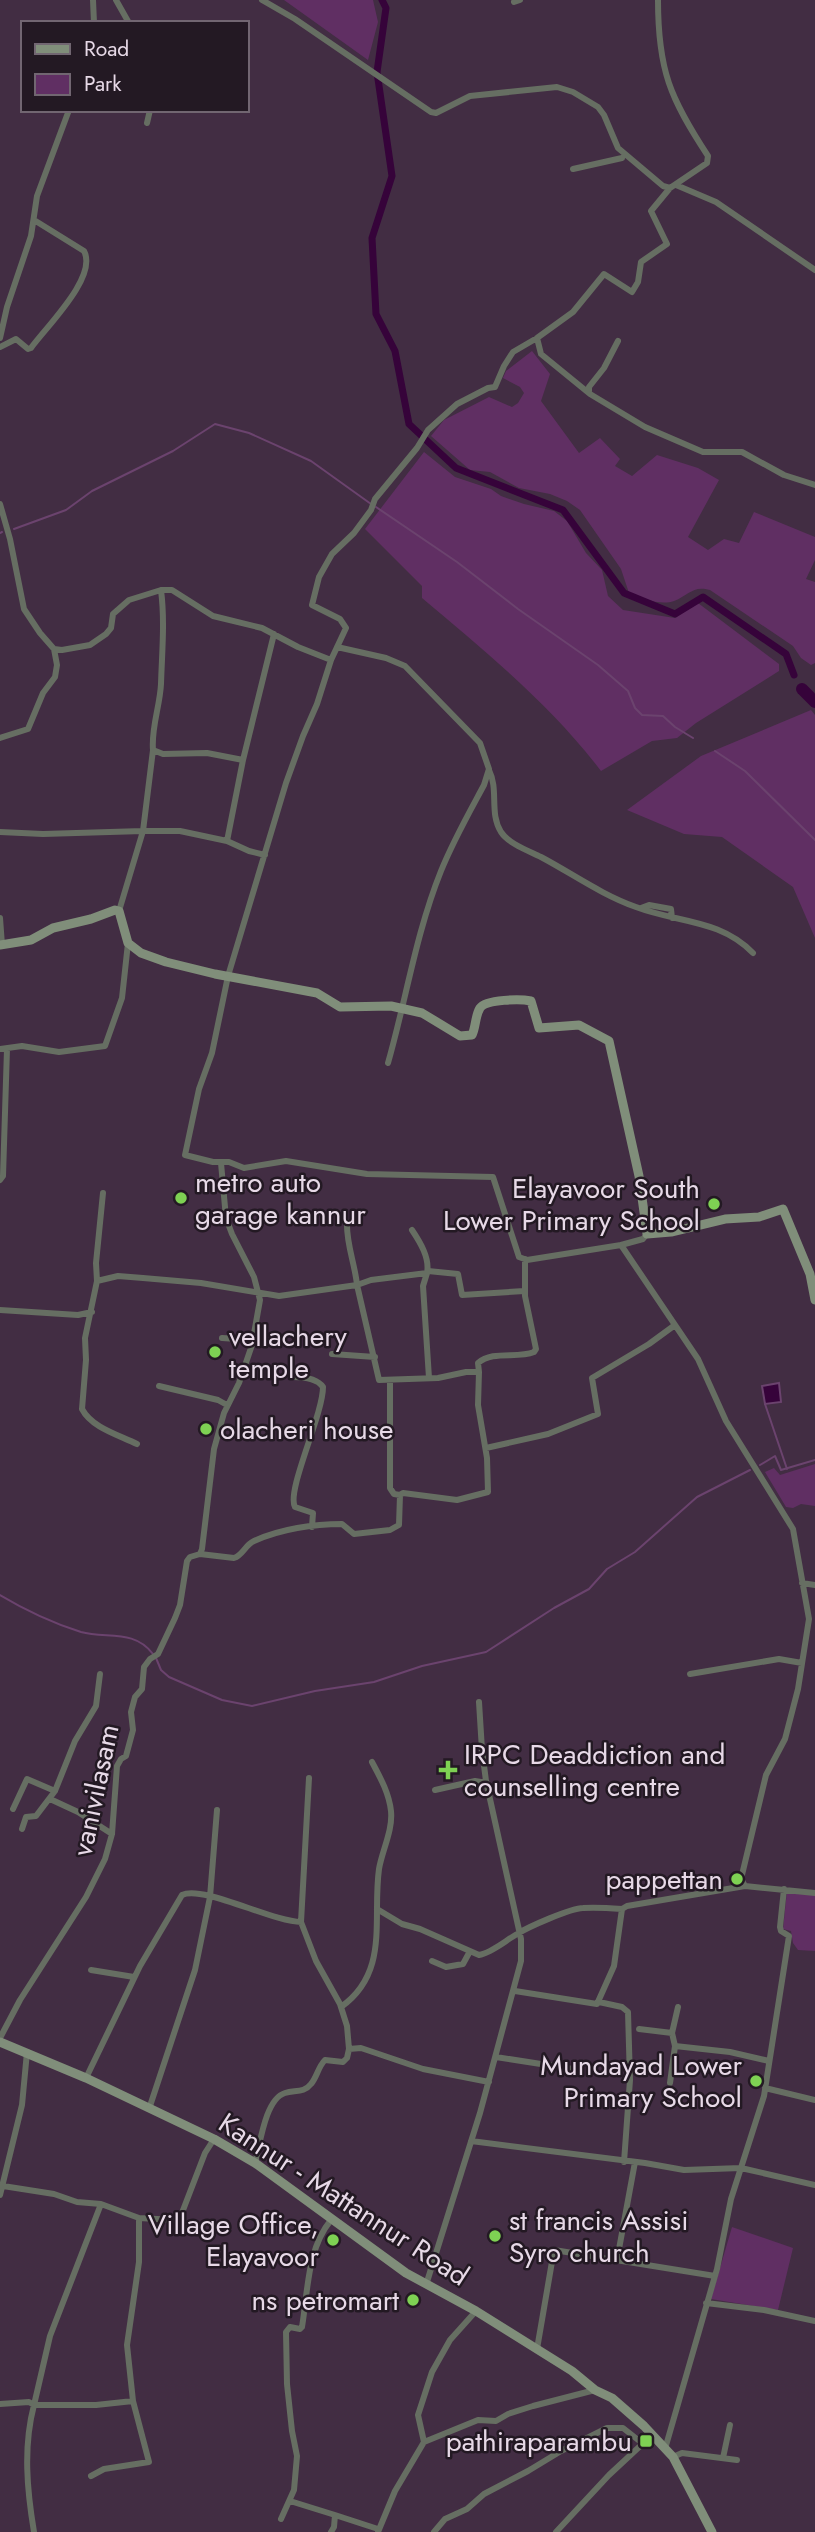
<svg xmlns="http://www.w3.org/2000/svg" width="815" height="2532" font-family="Jost,sans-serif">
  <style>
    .green { fill: #602f63 }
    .water { fill: #36033a; stroke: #6b436e; stroke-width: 2 }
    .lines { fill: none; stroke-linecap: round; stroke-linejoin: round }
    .stream { stroke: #6b436e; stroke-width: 2 }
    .canal { stroke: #36033a; stroke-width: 7 }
    .river { stroke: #36033a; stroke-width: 12 }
    .street { stroke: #666e62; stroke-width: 6 }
    .secondary { stroke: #808e7a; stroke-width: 9 }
    .poi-dot { fill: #7ed153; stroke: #231923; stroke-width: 2.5 }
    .labels { text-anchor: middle; stroke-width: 5; stroke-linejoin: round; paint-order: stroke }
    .poi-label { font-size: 28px; fill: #e7d9e7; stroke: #231923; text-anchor: end }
    .street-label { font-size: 28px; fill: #e7d9e7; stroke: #231923 }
  </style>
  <rect width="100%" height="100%" fill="#422d43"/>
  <path class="green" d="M284,0H373L378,22L368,60Z
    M532,351L550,374L541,401L579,453L600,438L620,459L615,466L632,476L657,455L698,468L719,480L688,537L708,550L724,539L739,543L754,512L815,537V560L806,579L815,582V663L811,665L801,658L793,646L710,590C693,585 689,595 674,601C660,606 642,598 629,593L621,569L580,510L567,501L550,494L519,488L490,472L470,470L431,436L444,420L489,397L512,407L518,403L524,393L520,387L503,378L506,371Z
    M424,452L455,477L491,489L501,496L524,504L554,511L567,521L586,553L602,570L608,596L623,610L675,618L698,603L779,664V671L696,723L677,738L652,741L601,771C550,704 486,652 422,598V586L365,529Z
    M811,710L815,715V938L793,887L722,837L684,834L627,810L701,756Z
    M815,1464V1506L801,1504L793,1508L786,1507L765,1472L774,1468L780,1475Z
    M787,1891L815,1894V1951L798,1950L793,1943L791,1931L783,1929Z
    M732,2227L793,2248L778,2310L711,2299Z"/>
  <path class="water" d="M779,1383L781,1402L765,1404L762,1386Z"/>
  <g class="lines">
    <path class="stream" d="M376,507L457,562L518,609L598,665L628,691L635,708L642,715L663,716L675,727L693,738
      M14,529L66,510L92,491L173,451L215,424L249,433L311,461L371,504
      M0,533L2,532
      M715,751L745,771L815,840
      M765,1404L787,1469
      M760,1465L775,1456L781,1470L815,1460
      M0,1595C25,1610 53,1623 81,1632C107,1639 134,1629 153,1654
      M156,1658L161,1670L169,1677L222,1700L252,1706L315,1691L374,1682L422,1666L486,1652L554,1608L589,1589L607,1569L635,1552L697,1497L750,1470"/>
    <path class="canal" d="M382,0L386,8L377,72L392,176L372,238L376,314L395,351L409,424L456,468L563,510L624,593L675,614L703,597L786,654L794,675"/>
    <path class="river" d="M802,689L815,702"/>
    <path class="street" d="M93,0L94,23
      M116,0L129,23
      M262,0L295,19L431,112L436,113L470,96L557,87L573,92L598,107L604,115L618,148L663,186L670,188
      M658,0C658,70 670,98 708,156L707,163L670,188L651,211L667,244L641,262L638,282L632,292L604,274L573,312L537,338L513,352L504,366L495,387L488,388L457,404L428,430L417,448L375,499L371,510L354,533L332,554L319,577L312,605L340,619L346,628L331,660L317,704L303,736L286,783L228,976L212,1053L199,1089L185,1155L213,1162H229L244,1168L286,1161L367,1174L493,1177L519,1257L527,1260L621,1245L698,1359L726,1421L793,1529L809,1619L798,1689L785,1739L766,1775L741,1879L745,1886L815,1893
      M514,2L520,0
      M147,123L150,110
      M573,169L622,158
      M676,185L716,202L815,270
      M0,338L7,307L31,236L37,196L69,110
      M537,338L541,354L590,394L645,427L703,452H742L784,475L815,485
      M0,347L16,339L28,349L31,348C46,327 98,277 84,251L34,220
      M589,391V387L604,368L618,341
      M0,504L10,539L24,609L40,633L54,649L57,665L55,677L43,693L28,729L0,738
      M161,590C165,621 162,652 161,684C160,706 151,728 153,750L163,754L207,753L243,760
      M337,647L386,658L405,666L480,743L489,769L484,785C469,813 453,841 441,871C416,933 406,1000 388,1063
      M54,649L62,650L90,645L106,634L111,628L113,614L129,600L161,590H172L213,616L262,628L298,647L331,660
      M489,770C499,790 489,813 501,832C509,844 529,851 541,857C573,874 602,895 636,907C678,923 720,919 753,953
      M0,832L43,834L143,831L153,750
      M227,841L249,851L265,855
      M641,908L649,905L671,909L672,918
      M119,911L143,831H180L227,841L243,760L274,634
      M0,918L2,945
      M0,1049L22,1046L59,1052L105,1046L122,998L128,943
      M0,1180L3,1176L7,1049
      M347,1222C346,1243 355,1264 357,1285L371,1280L427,1273C430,1258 420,1242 412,1230
      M621,1245L643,1239L647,1234
      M428,1271L458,1274L462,1295L524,1291
      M427,1273L423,1286L429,1378
      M97,1281L96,1263L103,1193
      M0,1310L78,1315L92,1312
      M222,1338L253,1340
      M332,1354L375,1357
      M479,1372L478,1363C493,1350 517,1359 534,1352L536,1349L525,1296V1259
      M293,1377C303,1377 317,1378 323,1387C323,1415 286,1491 295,1507L313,1513L312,1527
      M390,1380V1488L394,1494L400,1495
      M159,1386L218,1400L227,1405
      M137,1444C119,1435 92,1428 82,1409L86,1360L85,1338L97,1281L118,1276L143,1278L201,1283L279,1296L357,1285L379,1380L438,1378L466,1372H479L478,1405L487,1458L488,1492L457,1500L403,1493L400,1495L399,1525L390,1530L354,1534L342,1524C314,1524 280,1529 254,1541C245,1545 243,1555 234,1558L200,1554
      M486,1448L548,1434L598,1414L592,1378L649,1344L675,1325
      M802,1583L815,1585
      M690,1674L779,1659L802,1663
      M435,1790L475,1781L487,1783
      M50,1799L78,1812L112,1834
      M13,1809L27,1779L55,1791
      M22,1829L26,1817L36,1816L55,1791L75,1741L96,1706L100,1674
      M377,1909L402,1924L420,1929L479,1955C491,1953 505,1941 517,1934C528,1927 571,1908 583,1908C596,1907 609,1908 622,1909
      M432,1961L446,1967L463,1964L469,1953
      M91,1970L134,1977
      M515,1991L597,2004L614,1966L622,1909L627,1906L745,1886
      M599,2002L622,2007L628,2012L630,2080L624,2162
      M341,2007C390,1972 372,1919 379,1869C382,1851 393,1830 391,1811C389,1793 380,1777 372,1762
      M639,2029L672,2033L675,2046L730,2052L769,2061
      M672,2033L678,2007
      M0,2038L20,2000L86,1897L105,1859L112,1834L117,1766L121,1759L126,1756L133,1730L131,1712L135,1697L142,1689L144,1667L150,1659L158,1654L175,1618L180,1605L187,1561L190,1557L200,1554L202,1549L214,1449L224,1413L239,1383L252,1345L260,1300L254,1277L232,1234L226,1218L221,1163
      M349,2049L361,2048L423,2069L489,2082
      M496,2057L573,2069
      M86,2078L140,1966L182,1895C203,1885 273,1922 301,1922L309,1778
      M670,2083L675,2046
      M765,2088L815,2100
      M149,2109L195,1970L210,1897L217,1810
      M471,2141L645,2163L684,2170L741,2168L815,2185
      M255,2163C260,2145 265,2099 285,2093C295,2090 304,2093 311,2084C317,2077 318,2067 325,2060L343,2062L347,2058L349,2049L347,2026L340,2004L316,1961L301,1922
      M3,2186L54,2194L77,2202L101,2204L139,2218L175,2220L180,2218L205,2153L214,2139
      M0,2195L22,2105L27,2052
      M101,2204L50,2336L34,2405H96L133,2401
      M617,2260L635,2162
      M426,2285L480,2113L521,1961V1939L486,1781L482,1750L479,1702
      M706,2303L764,2310L815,2321
      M537,2349L554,2250L715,2276
      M0,2404L29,2402L34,2405C23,2447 27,2490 34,2532
      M424,2442L478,2420L496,2421L508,2414L533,2406L595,2390
      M665,2449L717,2269L731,2199L764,2096L789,1936L781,1931L780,1927L784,1889
      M673,2457L682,2453L737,2460
      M723,2458L730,2425
      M91,2476L104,2469L149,2462L133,2401L127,2345L139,2262V2218
      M290,2501L335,2515L334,2527L331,2532
      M335,2515L378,2529
      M281,2519L294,2490L297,2456L292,2431L287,2384L286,2332L290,2327L300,2329L302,2327C308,2291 307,2249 331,2220
      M378,2532L395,2491L424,2442L418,2415L432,2372L450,2340L476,2311
      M434,2532L445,2519L467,2509L484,2494L528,2471L561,2451L607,2428H623L642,2443
      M556,2532L609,2475L652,2435"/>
    <path class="secondary" d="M0,945L31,940L53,928L91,919L115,910L119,911L128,943L141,953L166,962L215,974L317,993L340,1007L391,1006L422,1013L460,1036L472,1035C476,1027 475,1016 480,1008C486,999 521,999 531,1001L539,1028L579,1025L609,1041L639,1176L647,1234L671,1232L725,1219L759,1217L783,1209L810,1274L815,1300
      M0,2042L86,2078L214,2139L255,2163L406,2273L476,2311L572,2371L595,2390L612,2398L644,2426L673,2457L712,2532"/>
  </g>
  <g class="poi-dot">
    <circle cx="181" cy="1198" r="7"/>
    <circle cx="714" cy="1204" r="7"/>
    <circle cx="215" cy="1352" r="7"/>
    <circle cx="206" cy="1429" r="7"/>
    <path d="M444.5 1759.5h7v7h7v7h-7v7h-7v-7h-7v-7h7z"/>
    <circle cx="737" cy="1879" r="7"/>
    <circle cx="756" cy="2081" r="7"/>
    <circle cx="495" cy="2236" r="7"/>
    <circle cx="333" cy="2240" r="7"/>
    <circle cx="413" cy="2300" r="7"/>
    <rect x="639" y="2434" width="14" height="14" rx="3.5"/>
  </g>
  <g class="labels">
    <g class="poi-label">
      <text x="195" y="1192" text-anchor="start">metro auto<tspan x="195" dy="32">garage kannur</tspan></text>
      <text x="700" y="1198">Elayavoor South<tspan x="700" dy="32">Lower Primary School</tspan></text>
      <text x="229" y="1346" text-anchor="start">vellachery<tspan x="229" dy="32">temple</tspan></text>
      <text x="220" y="1439" text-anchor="start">olacheri house</text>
      <text x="464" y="1764" text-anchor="start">IRPC Deaddiction and<tspan x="464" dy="32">counselling centre</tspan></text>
      <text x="723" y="1889">pappettan</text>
      <text x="742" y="2075">Mundayad Lower<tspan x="742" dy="32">Primary School</tspan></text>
      <text x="509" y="2230" text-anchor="start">st francis Assisi<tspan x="509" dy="32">Syro church</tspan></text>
      <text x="319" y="2234">Village Office,<tspan x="319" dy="32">Elayavoor</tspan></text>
      <text x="399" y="2310">ns petromart</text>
      <text x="632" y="2451">pathiraparambu</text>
    </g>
    <g class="street-label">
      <text transform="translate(95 1790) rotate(-78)" y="10">vanivilasam</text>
      <text transform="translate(344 2199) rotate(33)" y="10">Kannur - Mattannur Road</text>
    </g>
  </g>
  <rect x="21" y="21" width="228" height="91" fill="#231923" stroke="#716671" stroke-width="2"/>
  <rect x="35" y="44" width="35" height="10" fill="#808e7a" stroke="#716671" stroke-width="2"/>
  <text x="84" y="56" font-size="21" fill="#e7d9e7">Road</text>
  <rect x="35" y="74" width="35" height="21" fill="#602f63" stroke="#716671" stroke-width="2"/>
  <text x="84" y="91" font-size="21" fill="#e7d9e7">Park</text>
</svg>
